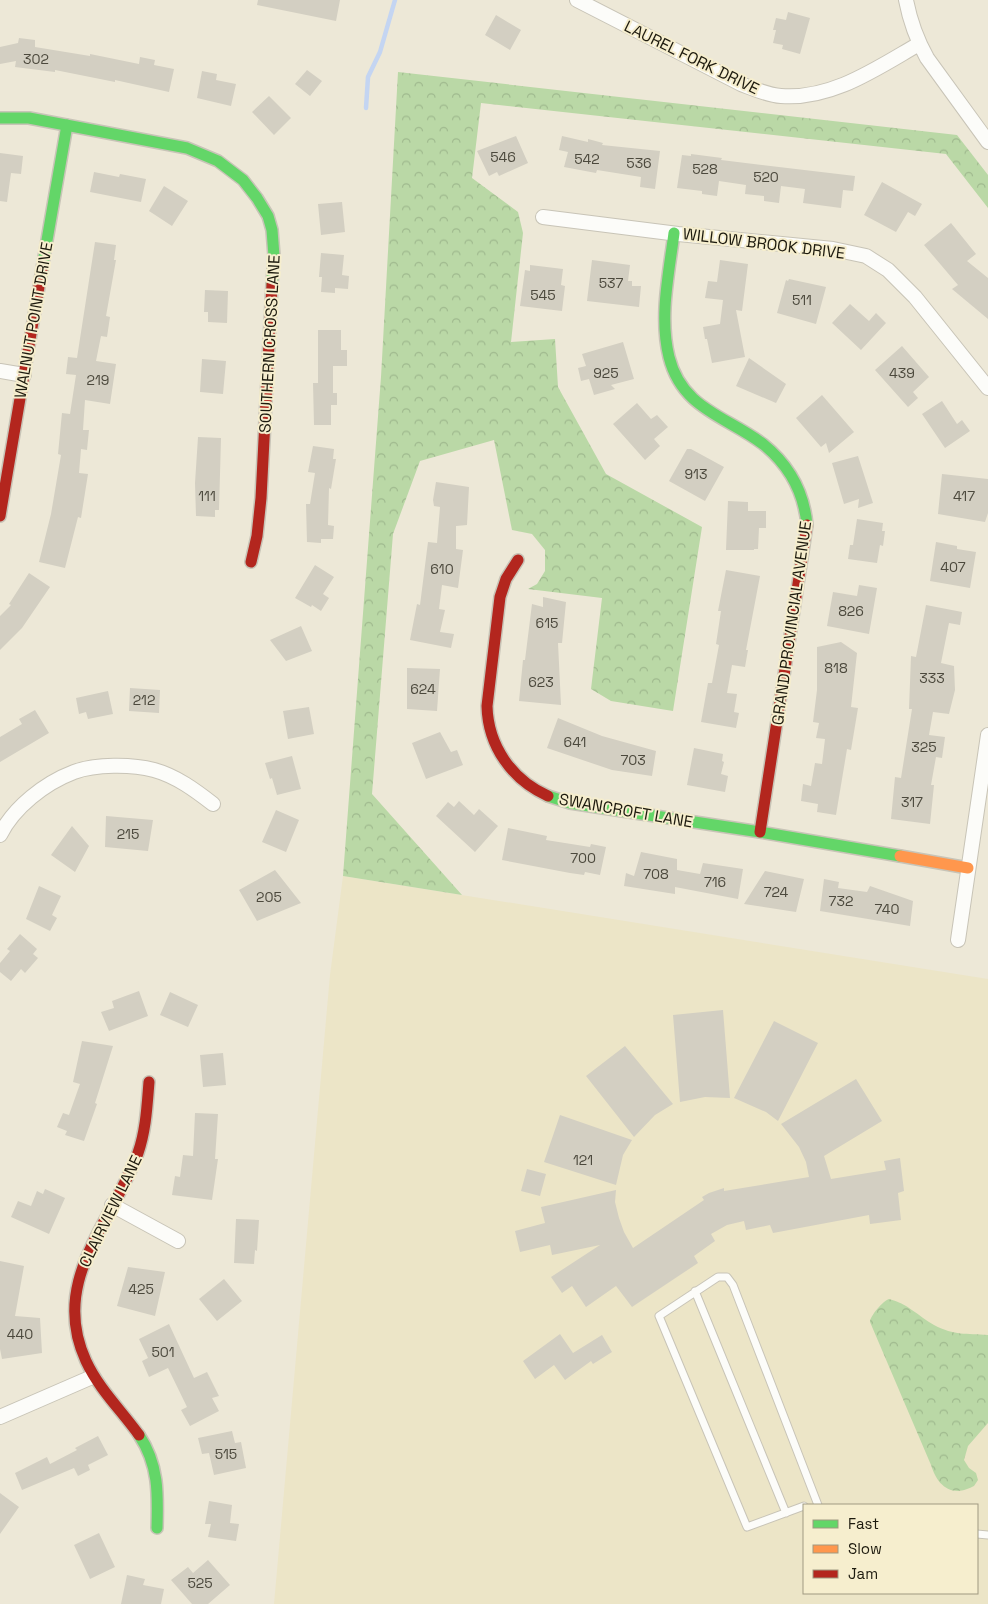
<svg xmlns="http://www.w3.org/2000/svg" width="988" height="1604" font-family="'Space Grotesk',sans-serif">
  <style>
    .built { fill: #ece5c7; fill-rule: evenodd }
    .forest { fill: url(#forest-crowns) }
    .lines { fill: none; stroke-linecap: round; stroke-linejoin: round }
    .stream { stroke: #c4d5f2; stroke-width: 4.5 }
    .building { fill: #d3cfc2 }
    .lane-casing { stroke: #c8c4b7; stroke-width: 9 }
    .street-casing { stroke: #c8c4b7; stroke-width: 16 }
    .fast-casing { stroke: #c8c4b7; stroke-width: 14 }
    .slow-casing { stroke: #c8c4b7; stroke-width: 14 }
    .jam-casing { stroke: #c8c4b7; stroke-width: 14 }
    .lane { stroke: #fcfcf9; stroke-width: 7 }
    .street { stroke: #fcfcf9; stroke-width: 14 }
    .fast { stroke: #63d668; stroke-width: 11 }
    .slow { stroke: #ff974d; stroke-width: 11 }
    .jam { stroke: #b3261e; stroke-width: 11 }
    .labels { text-anchor: middle; stroke-width: 4; stroke-linejoin: round; paint-order: stroke }
    .number-label { font-size: 14px; fill: #4c493d }
    .street-label { font-size: 16px; fill: #1d1a0e; stroke: #f6eece }
  </style>
  <defs>
    <pattern id="forest-crowns" width="20" height="18" patternUnits="userSpaceOnUse" patternTransform="scale(1.25)"><rect width="20" height="18" fill="#bad8a6"/><path d="M2 6a3 3 0 1 1 6 0M12 15a3 3 0 1 1 6 0" fill="none" stroke="#9fb98e"/></pattern>
  </defs>
  <rect width="100%" height="100%" fill="#ede8d7"/>
  <path class="built" d="M343,876L988,979V1604H274L330,975ZM804,1505H977V1593H804Z"/>
  <path class="forest" d="M398,72L957,135L988,175V208L946,154L481,103L472,178L518,212L523,233L511,342L555,339L558,387L606,474L702,527L673,711L611,701L591,689L602,598L528,589L537,584L545,571V550L532,534L512,530L494,440L420,461L393,534L372,794L462,895L343,876L381,377Z
    M889,1299C907,1303 918,1316 934,1325C955,1336 966,1333 988,1335V1423L968,1446L964,1460L969,1468L976,1473L978,1480L974,1486C970,1488 963,1491 958,1491C943,1491 935,1478 931,1465L870,1322C870,1316 883,1301 889,1299Z"/>
  <g class="lines">
    <path class="stream" d="M366,108L368,77L380,52L395,0"/>
  </g>
  <path class="building" d="M258,0H340L336,21L257,5Z
    M788,12L810,18L800,54L782,49L783,45L773,43L776,30H773L776,18L786,20Z
    M496,15L521,30L510,50L485,35Z
    M19,38L35,40V47L90,56V54L139,64L140,57L155,60L154,65L174,69L169,92L115,80V82L55,70V72L15,67L16,61L0,64V47L18,43Z
    M307,70L322,81L310,96L295,84Z
    M202,71L217,74L216,80L236,84L231,106L197,98Z
    M269,96L291,118L274,135L252,112Z
    M516,136L528,163L499,176L497,172L489,176L477,151Z
    M562,136L588,142V139L603,143L602,145L660,151L655,189L640,187L641,177L597,170L596,173L564,167L568,152L559,150Z
    M0,153L23,156L21,174L11,173L7,202L0,201Z
    M691,154L722,158L721,160L855,176L853,191L843,190L841,208L803,203L805,189L781,186L779,203L764,201V196L745,194L746,185L719,181L717,196L702,194V191L677,188L682,155L691,156Z
    M94,172L119,177L120,174L146,179L141,202L90,192Z
    M882,182L922,204L915,216L908,212L896,232L864,215Z
    M164,186L188,201L172,226L149,211Z
    M342,202L345,232L321,235L318,204Z
    M951,223L976,254L967,261L988,278V319L952,289L958,285L924,245Z
    M95,242L116,245L114,260H116L106,316L110,317L107,337L101,336L96,361L116,364L110,404L85,400L83,430H89L87,450L81,449L79,473L88,474L81,518L78,517L65,568L39,562L51,514L61,455L58,454L62,413L70,414L76,375L66,374L68,357L77,358Z
    M321,253L344,255L342,275L349,276L348,289L335,288V293L321,292L322,277H319Z
    M592,260L630,265L628,281H632V286H641L639,307L587,301Z
    M720,260L748,264L742,311L736,310L745,357L712,363L707,339H705L703,327L720,324L723,300L705,298L708,281L717,282Z
    M530,265L563,269L561,285L565,286L562,311L520,306L525,270L530,271Z
    M789,279L826,287L816,324L777,313L786,280L788,281Z
    M205,290L228,291L227,323L208,322V312H204Z
    M850,304L869,321L876,313L886,323L861,350L832,323Z
    M318,330H341V350H347V366H333V393H337V405H331V425H314L313,383H318Z
    M623,342L634,379L611,385L615,389L594,395L589,379L581,381L578,368L586,366L582,354Z
    M902,346L929,377L913,392L918,398L908,407L875,370Z
    M749,358L786,384L776,403L736,386Z
    M202,359L226,361L223,394L200,392Z
    M822,395L854,432L829,453L826,443L821,447L796,418Z
    M942,401L957,424L962,420L970,431L945,448L922,414Z
    M637,403L651,419L657,415L668,427L654,439L660,446L645,460L613,424Z
    M198,437L221,438L219,510H215V517L196,516L195,483Z
    M313,446L334,449L333,459H336L331,489L329,488L328,525L334,526L333,539H321V543L307,542L306,504H310L315,473L308,472Z
    M687,449H691L724,467L705,501L669,481Z
    M858,456L873,503L858,508L859,499L844,504L832,463Z
    M942,474L988,479V513L985,522L938,514Z
    M436,482L469,487L467,525L456,526V549L463,550L458,588L442,585L439,609L445,610L440,632L454,634L451,648L410,640L417,604L420,605L428,542L437,543L440,507L434,506L433,500Z
    M728,501L748,502V511H766V528H759L758,549H754V550H726Z
    M857,519L883,523L882,531H885L883,546L880,545L877,563L848,559L850,545H853Z
    M936,542L957,546V549L976,552L970,588L930,581Z
    M315,565L334,577L323,594L329,598L321,611L312,605L311,607L295,598Z
    M726,570L760,576L746,650H748L745,667L732,665L727,693L737,694L734,712L739,713L736,728L701,722L708,683H712L719,645L716,644L721,611H718Z
    M29,573L50,587L22,628L0,650V616L11,605L9,604Z
    M859,585L877,588L869,634L827,626L833,592L857,596Z
    M543,597L566,602L562,643H558L561,705L519,701L523,660H525L532,604L543,607Z
    M926,605L962,612L960,625L949,623L941,663L954,666L955,690L949,714L933,712L929,735L945,737L942,758L936,757L931,785H934L930,824L891,819L895,777L901,778L912,709H909L911,656L916,657Z
    M301,626L312,651L286,661L270,640Z
    M841,642L857,653L851,707L858,708L851,750L847,749L836,815L817,812L818,804L801,801L803,784L811,786L815,763L822,764L825,739L816,738L819,723L813,722L817,690V647Z
    M407,668L440,669L437,711L407,709Z
    M130,688L160,690L159,713L129,711Z
    M108,691L113,714L88,719L86,712L79,714L76,698Z
    M309,707L314,734L288,739L283,711Z
    M35,710L49,733L0,762V737L22,724L19,719Z
    M558,718L602,736L656,751L652,776L612,770L547,748Z
    M440,732L451,752L457,750L463,765L426,779L412,743Z
    M694,748L723,754L722,761L724,762L721,774L728,776L725,792L687,785Z
    M292,756L301,789L277,795L272,778L270,779L265,763Z
    M459,801L474,815L479,809L498,826L475,852L436,816L448,802L454,807Z
    M276,810L299,820L286,852L262,842Z
    M106,816L153,820L148,851L105,847Z
    M72,826L89,846L75,872L51,855Z
    M508,828L547,836L546,840L590,847L591,844L606,847L600,875L585,872L584,875L570,873L502,860Z
    M641,852L677,859V870L700,874L703,863L743,869L738,899L675,887V894L624,886L626,873L634,876Z
    M275,870L301,903L257,921L239,890Z
    M765,871L804,879L796,912L744,904Z
    M824,879L839,882L838,888L867,892L870,886L913,901L910,926L820,911Z
    M39,886L61,896L52,915L57,918L50,931L26,919Z
    M20,934L37,949L33,954L38,958L25,973L21,969L11,981L0,972V963L10,951L7,949Z
    M139,991L148,1016L109,1031L101,1012L114,1008L112,1001Z
    M170,992L198,1005L188,1027L160,1015Z
    M723,1010L730,1098L705,1097L680,1102L673,1015Z
    M774,1021L818,1043L778,1121L766,1112L734,1098Z
    M82,1041L113,1046L95,1103L97,1104L84,1141L65,1135L67,1131L57,1127L63,1113L69,1115L80,1084L73,1082Z
    M625,1046L673,1104L655,1115L634,1137L586,1076Z
    M223,1053L226,1085L203,1087L200,1055Z
    M856,1079L882,1121L824,1156L831,1179L886,1170L884,1161L900,1158L904,1191L898,1193L901,1220L870,1224L869,1215L773,1233L770,1225L746,1230L744,1221L727,1225L711,1234L715,1241L694,1256L698,1263L632,1307L616,1286L586,1307L572,1286L562,1293L551,1277L600,1245L552,1255L550,1245L520,1252L515,1231L545,1223L541,1207L616,1190L615,1202L619,1218L624,1232L633,1248L704,1200L702,1197L709,1193L724,1188V1191L809,1177L806,1162L799,1147L781,1124Z
    M195,1113L218,1114L215,1159H218L212,1200L172,1195L175,1176L180,1177L183,1155L193,1156Z
    M560,1115L632,1140L623,1155L616,1185L544,1162Z
    M527,1169L546,1174L540,1196L521,1191Z
    M45,1189L65,1198L49,1234L11,1217L18,1201L31,1206L37,1191L43,1194Z
    M236,1219L259,1220L257,1251L255,1250L254,1264L234,1263Z
    M0,1261L24,1266L15,1316L40,1318L42,1353L2,1359L0,1349Z
    M128,1267L165,1272L155,1316L117,1306Z
    M224,1279L242,1301L217,1321L199,1299Z
    M169,1324L194,1378L207,1372L219,1396L212,1398L219,1411L190,1426L181,1410L187,1407L168,1368L149,1377L142,1361L148,1358L139,1339Z
    M560,1334L573,1353L602,1335L612,1352L593,1364L591,1361L565,1380L554,1365L535,1379L523,1361Z
    M232,1431L235,1443L241,1442L246,1468L214,1475L209,1453L202,1454L198,1438Z
    M98,1436L108,1455L88,1465L90,1470L78,1476L74,1468L22,1490L15,1473L47,1457L50,1464L77,1450L75,1448Z
    M0,1493L19,1507L0,1534Z
    M209,1501L232,1505L230,1523L239,1524L236,1541L208,1537L211,1524H205Z
    M99,1533L115,1567L90,1579L74,1545Z
    M208,1560L230,1585L208,1604H192L171,1580L188,1567L193,1573Z
    M127,1575L145,1579L143,1585L164,1589L161,1604H121Z"/>
  <g class="lines">
    <g class="lane-casing">
      <path id="lane" d="M695,1291L786,1513
        M804,1506L747,1527L659,1316L718,1277H727L733,1285L818,1505
        M977,1534L988,1535"/>
    </g>
    <g class="street-casing">
      <path id="street" d="M577,0L741,84C754,89 767,95 781,96C832,100 877,68 919,44
        M906,0C910,21 917,40 927,58L988,142
        M543,217L678,234L833,249L866,256L888,270L915,297L988,388
        M0,371L24,375
        M0,835C14,807 45,783 74,772C95,764 132,764 154,770C176,776 195,790 213,804
        M958,940L988,735
        M112,1205L178,1241
        M0,1417L92,1377"/>
    </g>
    <g class="fast-casing">
      <path id="fast" d="M0,118H29L187,148L218,161L243,180L257,198L268,216L272,230L274,256L272,284
        M674,233C669,273 659,317 669,357C682,409 726,416 763,444C789,465 804,492 807,525
        M42,269L67,125
        M548,796L570,803L760,832L900,856
        M139,1435C159,1465 158,1494 157,1528"/>
    </g>
    <g class="slow-casing">
      <path id="slow" d="M900,856L968,868"/>
    </g>
    <g class="jam-casing">
      <path id="jam" d="M0,516L42,269
        M518,560L506,579L500,597L487,706C488,746 512,780 548,796
        M251,562L257,536L261,498L272,284
        M760,832L807,525
        M139,1435C121,1410 99,1389 86,1361C49,1281 112,1223 138,1153C146,1130 147,1106 149,1082"/>
    </g>
    <use href="#lane" class="lane"/>
    <use href="#street" class="street"/>
    <use href="#fast" class="fast"/>
    <use href="#slow" class="slow"/>
    <use href="#jam" class="jam"/>
  </g>
  <g class="labels">
    <g class="number-label">
      <text x="36" y="64">302</text>
      <text x="503" y="162">546</text>
      <text x="587" y="164">542</text>
      <text x="639" y="168">536</text>
      <text x="705" y="174">528</text>
      <text x="766" y="182">520</text>
      <text x="611" y="288">537</text>
      <text x="543" y="300">545</text>
      <text x="802" y="305">511</text>
      <text x="606" y="378">925</text>
      <text x="902" y="378">439</text>
      <text x="98" y="385">219</text>
      <text x="696" y="479">913</text>
      <text x="207" y="501">111</text>
      <text x="964" y="501">417</text>
      <text x="953" y="572">407</text>
      <text x="442" y="574">610</text>
      <text x="851" y="616">826</text>
      <text x="547" y="628">615</text>
      <text x="836" y="673">818</text>
      <text x="932" y="683">333</text>
      <text x="541" y="687">623</text>
      <text x="423" y="694">624</text>
      <text x="144" y="705">212</text>
      <text x="575" y="747">641</text>
      <text x="924" y="752">325</text>
      <text x="633" y="765">703</text>
      <text x="912" y="807">317</text>
      <text x="128" y="839">215</text>
      <text x="583" y="863">700</text>
      <text x="656" y="879">708</text>
      <text x="715" y="887">716</text>
      <text x="776" y="897">724</text>
      <text x="269" y="902">205</text>
      <text x="841" y="906">732</text>
      <text x="887" y="914">740</text>
      <text x="583" y="1165">121</text>
      <text x="141" y="1294">425</text>
      <text x="20" y="1339">440</text>
      <text x="163" y="1357">501</text>
      <text x="226" y="1459">515</text>
      <text x="200" y="1588">525</text>
    </g>
    <g class="street-label">
      <text transform="translate(692 57) rotate(26)" y="6">LAUREL FORK DRIVE</text>
      <text transform="translate(764 243) rotate(7)" y="6">WILLOW BROOK DRIVE</text>
      <text transform="translate(33 320) rotate(-80)" y="6">WALNUT POINT DRIVE</text>
      <text transform="translate(269 344) rotate(-87)" y="6">SOUTHERN CROSS LANE</text>
      <text transform="translate(791 623) rotate(-82)" y="6">GRAND PROVINCIAL AVENUE</text>
      <text transform="translate(626 810) rotate(10)" y="6">SWANCROFT LANE</text>
      <text transform="translate(110 1211) rotate(-64)" y="6">CLAIRVIEW LANE</text>
    </g>
  </g>
  <rect x="803" y="1504" width="175" height="90" fill="#f6eece" stroke="#9f9981"/>
  <rect x="813" y="1520" width="25" height="8" fill="#63d668" stroke="#9f9981"/>
  <text x="848" y="1529" font-size="15" fill="#1d1a0e">Fast</text>
  <rect x="813" y="1545" width="25" height="8" fill="#ff974d" stroke="#9f9981"/>
  <text x="848" y="1554" font-size="15" fill="#1d1a0e">Slow</text>
  <rect x="813" y="1570" width="25" height="8" fill="#b3261e" stroke="#9f9981"/>
  <text x="848" y="1579" font-size="15" fill="#1d1a0e">Jam</text>
</svg>
